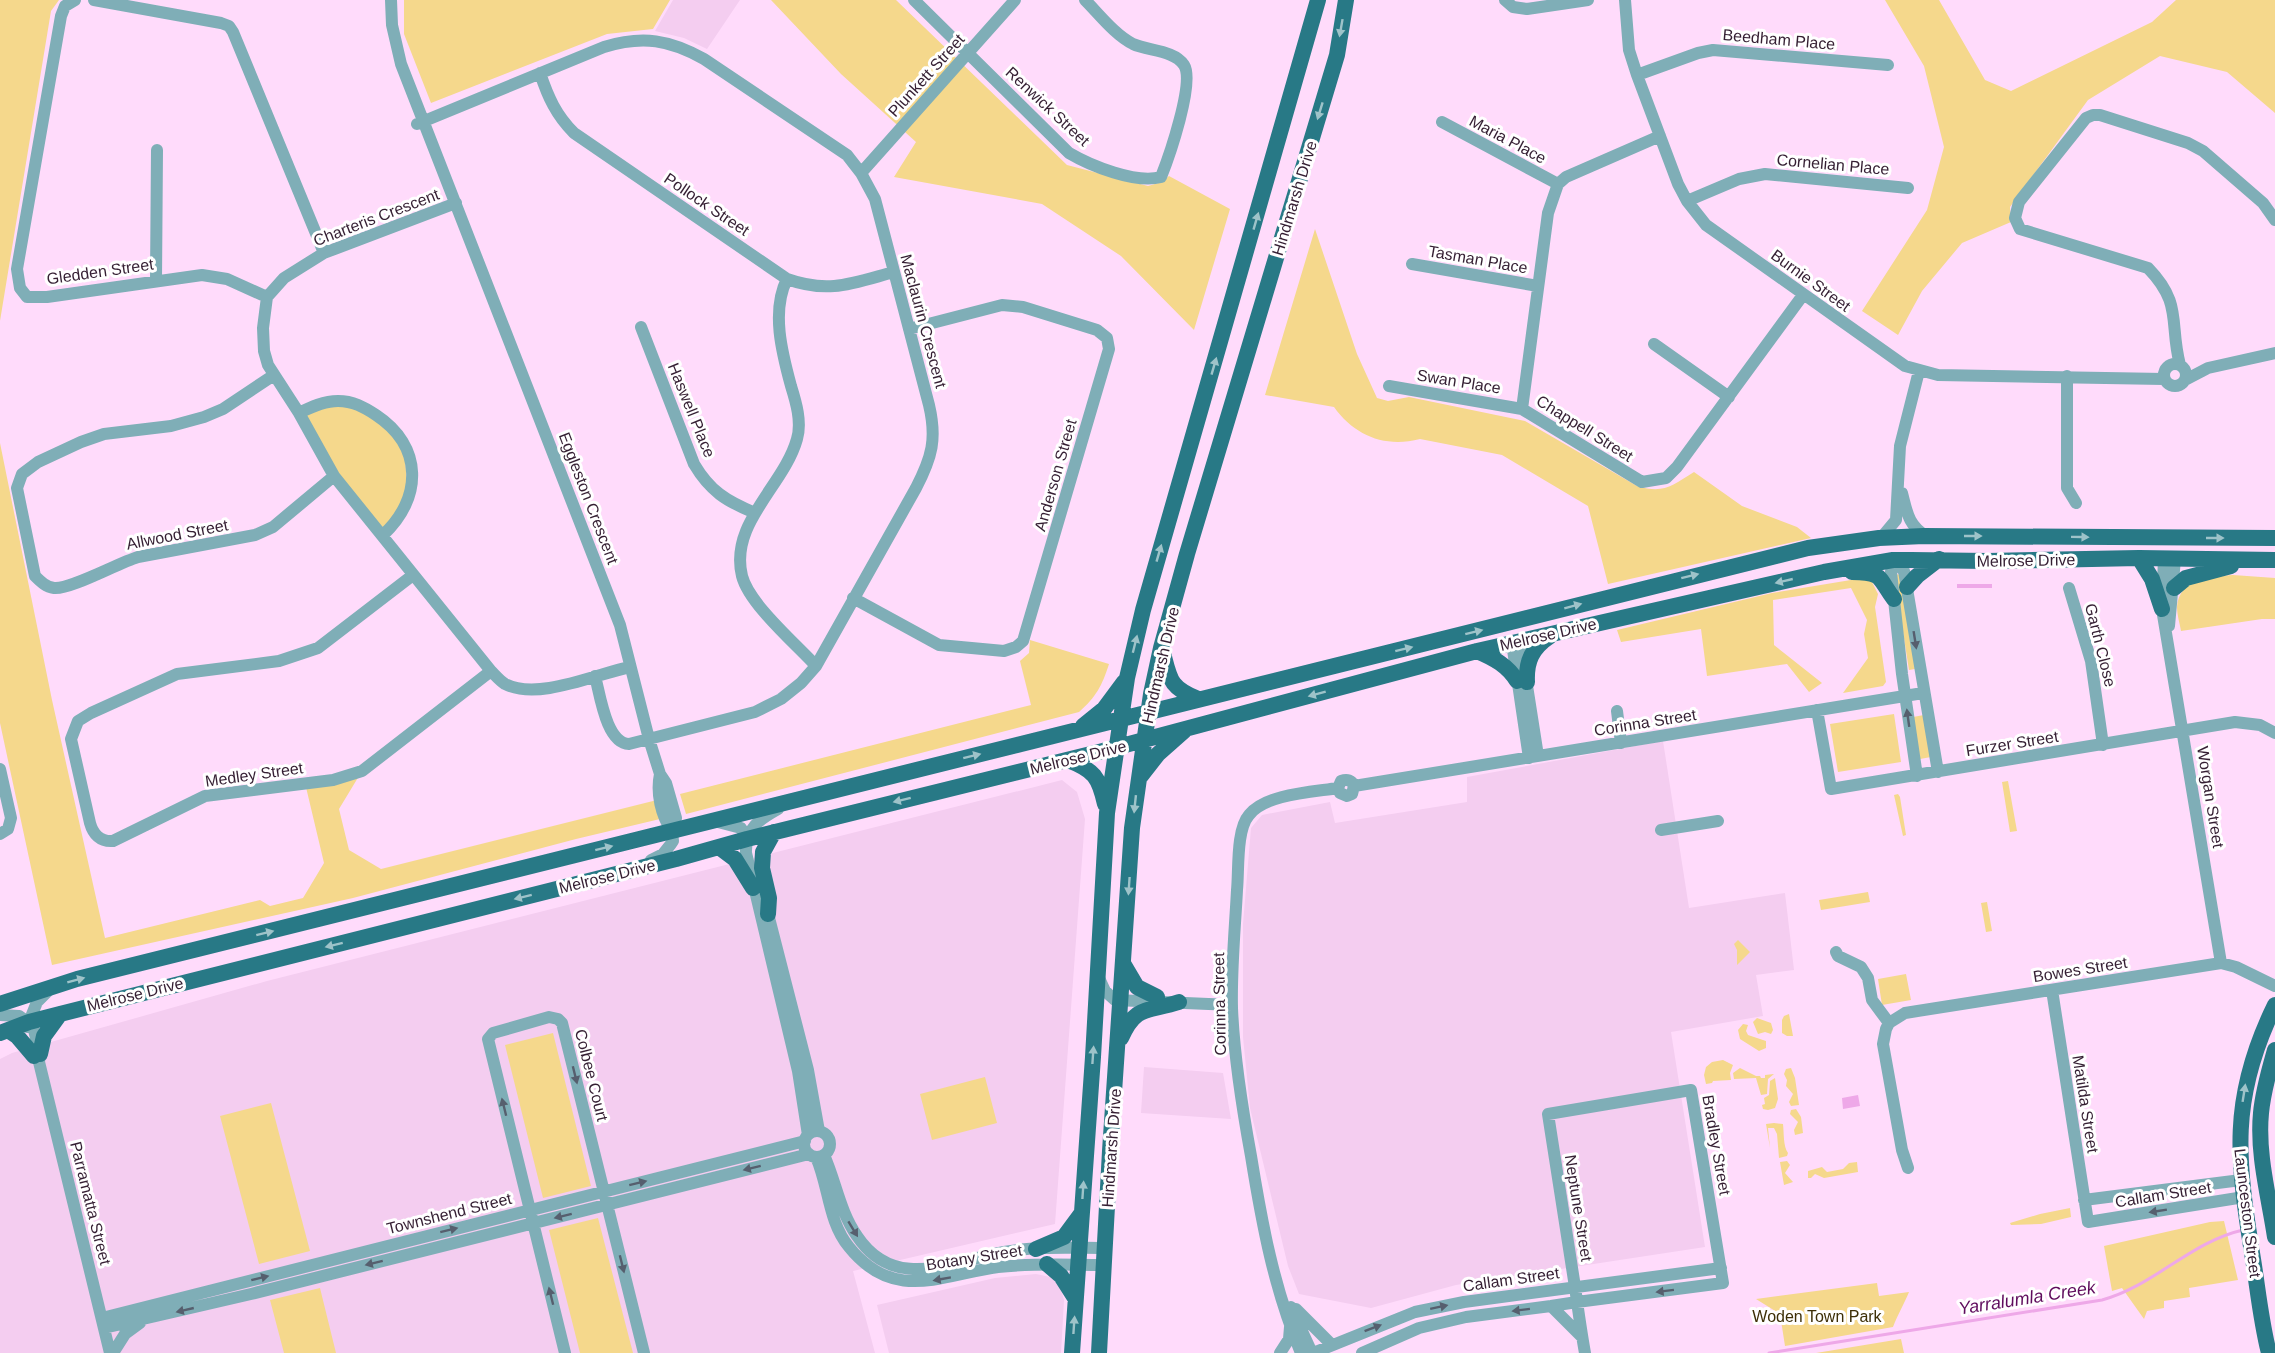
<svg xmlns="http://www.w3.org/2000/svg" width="2275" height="1353" font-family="Helvetica,sans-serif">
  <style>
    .built { fill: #f4cdf0 }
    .green { fill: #f5d88c }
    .water { fill: #eea8e8 }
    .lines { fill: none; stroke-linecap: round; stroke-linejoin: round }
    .stream { stroke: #eea8e8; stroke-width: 3 }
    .minor { stroke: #7faeb7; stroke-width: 12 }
    .major { stroke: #287986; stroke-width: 16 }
    .oneway { fill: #9ec3c9 }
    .oneway2 { fill: #565f6e }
    .labels { text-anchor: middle; stroke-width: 6; stroke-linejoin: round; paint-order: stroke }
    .street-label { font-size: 16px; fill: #351f33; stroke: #fff }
    .park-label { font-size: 16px; fill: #3d2f07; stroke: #fff }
    .water-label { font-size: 18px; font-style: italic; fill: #5f0c5d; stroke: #fff }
  </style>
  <rect width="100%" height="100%" fill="#ffdbfb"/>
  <path class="built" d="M673,0H740L707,49L684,38L655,31Z
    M1663,741L1689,908L1785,893L1794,970L1756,975L1763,1016L1671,1032L1705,1247L1456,1285L1371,1308L1299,1294L1288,1266L1250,1108L1243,1037V924L1251,828L1262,815L1330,802L1335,823L1467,802V777Z
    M1062,780L1077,792L1085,819L1055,1224L853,1271L875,1353H0V1059L12,1053L267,981Z
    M1144,1067L1223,1073L1231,1119L1141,1113Z
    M1036,1274L1055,1278L1062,1293L1064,1300L1061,1353H889L877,1305L995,1278Z"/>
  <path class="green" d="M0,0H59L51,11L0,321Z
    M404,0H670L653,29L607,34L431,103L404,34Z
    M771,0H896L1067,165L1148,186L1162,182L1169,176L1230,209L1194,330L1121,256L1042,204L894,177L916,142L841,74Z
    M1885,0H1939L1985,80L2011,91L2152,22L2176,0H2275V113L2227,72L2160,56L2088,100L2010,207L2011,222L1962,243L1922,291L1898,335L1862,311L1927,210L1944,147L1924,66Z
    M1315,229L1357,354L1377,398L1388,401L1409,397L1525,421L1637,486C1664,494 1671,486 1694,472L1742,506L1797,527L1811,538L1608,584L1588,506L1502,455L1420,439C1385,448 1355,436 1334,407L1265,395Z
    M351,402L404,442L408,501L383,535L334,476L299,413Z
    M0,443L52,700L105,938L260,900L270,906L303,898L324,863L305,783L362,771L339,809L349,850L381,869L657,800L660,819L576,839L353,898L52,965L0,723Z
    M1901,574L1915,669L1909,670L1894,575Z
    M2233,575L2275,578V619H2262L2181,631C2180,624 2177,615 2177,607C2179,578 2211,577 2233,575Z
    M1863,578L1871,580L1878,594L1875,607L1886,682L1883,686L1843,693L1868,658L1864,634L1867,620L1851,588L1773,600L1774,645L1822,683L1809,692L1787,664L1707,676L1701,629L1621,642L1617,630L1772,593Z
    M1030,640L1109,664C1102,686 1096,697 1079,712L686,814L680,794L1031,705L1020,661L1029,653Z
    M1894,714L1901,762L1838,772L1830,724Z
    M1924,715L1931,757L1920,759L1913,717Z
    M2008,781L2017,831L2010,832L2002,782Z
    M1898,794L1900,797L1906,835L1903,836L1894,795Z
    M1868,892L1870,902L1821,910L1819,900Z
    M1987,902L1992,931L1986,932L1981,903Z
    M1738,940L1750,952L1737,965V950L1734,944Z
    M1906,974L1911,1000L1882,1005L1878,979Z
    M1789,1014L1793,1036H1787L1782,1033V1020L1784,1016Z
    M1757,1018L1771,1023L1773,1030L1771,1034L1765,1032L1758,1034L1753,1022Z
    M1743,1024L1748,1025L1746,1031L1748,1035L1766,1041V1048L1759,1051L1740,1039L1738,1030Z
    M553,1033L591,1186L543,1198L505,1045Z
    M1723,1060L1733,1065L1730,1073L1731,1080L1713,1081L1712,1083L1706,1084L1704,1075L1706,1067L1712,1062Z
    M1740,1068L1756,1076H1760L1761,1078H1765V1075L1774,1074L1768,1079L1767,1094L1761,1095L1756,1078L1734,1079L1733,1073Z
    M1791,1068L1795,1078L1799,1105L1791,1106L1789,1102L1793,1094L1786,1086L1787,1080L1784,1074L1786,1069Z
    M985,1077L997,1123L932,1140L920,1094Z
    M1775,1078L1778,1099L1775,1108L1768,1110L1763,1109L1762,1105L1765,1104L1764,1098L1769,1095L1770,1081Z
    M271,1103L310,1251L259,1264L220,1116Z
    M1796,1109L1801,1117L1803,1133L1795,1135L1794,1130L1798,1122L1790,1114L1791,1110Z
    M1774,1123L1783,1124C1784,1132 1783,1147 1788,1153L1787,1156L1779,1158L1777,1134L1774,1128H1768L1770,1148L1766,1124Z
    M1787,1161L1790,1165L1785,1173L1793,1182L1784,1185L1780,1162Z
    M1857,1162L1858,1172L1824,1178L1815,1174L1811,1178H1808V1171L1822,1167L1827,1172L1843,1169L1849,1163Z
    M2070,1208L2071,1217L2041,1224L2011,1225L2010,1223L2040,1214Z
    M598,1218L633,1353H580L549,1230Z
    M2224,1221L2238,1280L2189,1288L2190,1297L2164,1301V1308L2147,1311L2144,1319L2122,1288L2112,1291L2104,1246L2210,1222Z
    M1877,1283L1879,1296L1909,1292C1904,1304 1898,1314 1893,1327L1785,1346L1780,1314L1756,1299Z
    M320,1288L336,1353H284L270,1300Z
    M1901,1339L1904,1353H1816Z"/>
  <path class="water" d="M1957,584H1992V588H1957Z
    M1858,1095L1860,1106L1843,1109L1842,1098Z"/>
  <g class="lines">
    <path class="stream" d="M1769,1353L2102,1300C2154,1286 2190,1242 2243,1230"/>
    <path class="minor" d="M75,0L65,6L61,16L17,269L20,288L27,297H47L202,275L227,279L267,297
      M94,0L221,23L229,26L233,32L324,253
      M391,0L392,25L401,64L620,625L649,739L660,774L666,783L676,818L672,831L673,841L671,844L663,854L651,860
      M914,0L1069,153C1091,166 1136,184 1161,177C1169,157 1195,82 1184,65C1174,50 1148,51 1133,44C1115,35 1099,14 1085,0
      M1505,0L1513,7L1527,9L1588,0
      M1625,0L1629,50L1637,75L1678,184L1687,201L1706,225L1905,366L1938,375L2164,379
      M540,73C548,97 556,115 574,133L787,279C829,294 853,283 894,272
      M1637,75L1698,53L1713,50L1888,65
      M1442,122L1558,184
      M417,124L604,47C643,35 670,40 704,59L847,155L861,173L875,199L929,405C937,439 932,457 916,488L816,666L801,683L781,699L755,712L629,744C606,743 600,694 595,676
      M1660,136L1566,177L1558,184L1548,213L1522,409L1642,482L1666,478L1677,467L1803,295
      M861,173L1015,0
      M1687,201L1739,179L1765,174L1908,188
      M456,203L324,253L284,278L267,297L263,328L264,351L268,365L299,413L334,476L491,671C495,675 500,681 505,684C538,701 596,674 630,667
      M1412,264L1538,286
      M787,279C771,311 782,353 791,386C796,402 802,422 797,439C784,486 729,523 742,576C749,604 796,644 816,666
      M156,280L157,150
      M641,327L694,464C710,491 726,501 755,513
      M1654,344L1729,397
      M2164 375a11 11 0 1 1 22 0a11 11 0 1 1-22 0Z
      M2180,365C2169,323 2183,304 2148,268L2020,229L2015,218L2019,202L2086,118L2093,115H2100L2188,143L2203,151L2263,203L2275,220
      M274,375L223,409L204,417L171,426L104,434L81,442L38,462L22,474L17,488L35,576C41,582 46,587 54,588C70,590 118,563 138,557L255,535L273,527L334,476
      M2067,376V488L2076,503
      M2185,380L2208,368L2275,353
      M1389,386L1522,409
      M299,413C311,407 324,401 338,401C353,401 364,407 376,415C423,446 423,498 383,535
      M1902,493C1907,512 1908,525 1926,536
      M1881,538L1896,520L1900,446L1919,371
      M2164,558L2162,609L2221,963
      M1893,560L1904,571L1938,772
      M1893,560L1891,572L1902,674L1917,776
      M413,575L318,648L279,661L177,674L91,713L78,721L71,739L90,823C93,834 100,842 113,841L205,796L333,780L362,771L491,671
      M2069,588L2091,661L2103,745
      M853,598L939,645L1004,651L1016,647L1023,641L1109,349L1107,338L1097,330L1023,307L1002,305L909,329
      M2169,626L2175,559
      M1520,641L1538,756
      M1512,643L1529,758
      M1817,710L1831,789L2235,722L2260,725L2275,733
      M1617,711L1621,743
      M0,769L11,818L8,829L0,834
      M660,774C656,793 661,816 672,831
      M1354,786L1923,693
      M1338,788L1340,793L1347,796L1352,794L1354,786
      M1338,788L1341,781C1347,779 1352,780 1354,786
      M778,809C760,819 745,828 746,853L798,1071L808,1135
      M718,822L741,828L748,841
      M1661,830L1718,821
      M767,910L808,1070L819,1131
      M1836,952L1838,956L1861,967L1868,978L1872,1000L1889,1023
      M1099,978L1105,991L1115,1000L1232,1005
      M2052,990L2088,1222L2244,1197
      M0,1015L19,1016L33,1026L40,1054L39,1062L110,1353
      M1889,1023L1905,1013L2221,963L2236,967L2275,986
      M1889,1023L1886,1029L1883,1044L1902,1150L1908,1168
      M27,1027L37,1002L50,989
      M804 1144a13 13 0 1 1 26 0a13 13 0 1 1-26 0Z
      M824,1155C836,1182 840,1212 857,1236C895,1293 952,1261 1004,1252C1037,1246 1071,1248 1105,1248
      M816,1157C829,1186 828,1222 849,1247C894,1303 941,1275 998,1267C1033,1263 1068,1265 1104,1265
      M2084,1200L2241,1180
      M1551,1306L1582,1337
      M1291,1307L1312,1353
      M1296,1309L1332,1345
      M102,1318L805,1141
      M104,1328L251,1294L809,1154
      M113,1353L125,1334L140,1323
      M565,1353L488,1039L493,1033L549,1017L558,1019L562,1023L644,1353
      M1280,1353L1289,1339L1290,1327
      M1301,1353C1274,1289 1262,1224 1251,1156C1242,1107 1234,1057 1232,1008C1231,969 1235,929 1237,890C1239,870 1236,830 1249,815C1265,794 1313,792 1338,788
      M1313,1353L1415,1312L1464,1302L1721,1268
      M1362,1353L1419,1328L1466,1317L1551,1306L1577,1302L1723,1283L1691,1090L1548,1114L1575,1287C1578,1309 1581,1331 1585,1353"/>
    <path class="major" d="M2139,558L2152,579L2162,609
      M1852,572C1885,573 1877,577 1894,599
      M1907,587L1917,576L1939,559
      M2174,588L2186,578L2231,566
      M1162,649C1170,678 1168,687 1198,699
      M1477,651C1494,658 1508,666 1517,681
      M1527,682C1526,661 1532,648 1550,636
      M1083,726L1104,709L1124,682
      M1068,760C1094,770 1099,777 1105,804
      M1140,777L1158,754L1184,731
      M719,847L735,859L753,888
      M768,914L769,898L762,868L763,852L774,832
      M1124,965L1137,987L1157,997
      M0,1004L77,979L1808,548L1879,538L1924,536L2275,538
      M8,1030L17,1036L34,1056
      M0,1033L29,1022L60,1014L676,859L747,839L1099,752L1477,651L1824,572L1893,560H1911L1988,561L2139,558L2275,560
      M1121,1038C1136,1004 1148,1012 1179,1002
      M2275,1050C2269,1071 2263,1091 2261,1113C2257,1154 2269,1197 2275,1237
      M40,1054L44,1036L60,1014
      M1036,1249L1064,1237L1081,1214
      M1047,1264L1061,1276L1075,1298
      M1072,1353L1093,1057L1107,813L1127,678L1143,610L1318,0
      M1099,1353L1110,1151L1132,828L1151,694L1161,648L1187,554L1337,55L1346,0
      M2269,1353C2261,1322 2258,1290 2253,1259C2237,1159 2229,1099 2275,1005"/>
  </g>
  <defs><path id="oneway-solid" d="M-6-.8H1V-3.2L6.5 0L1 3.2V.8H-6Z" transform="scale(1.5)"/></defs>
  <g class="oneway">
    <use href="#oneway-solid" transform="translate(1341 28) rotate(100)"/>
    <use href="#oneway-solid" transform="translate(1320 111) rotate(107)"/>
    <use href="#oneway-solid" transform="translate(1256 221) rotate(-74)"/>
    <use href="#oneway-solid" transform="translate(1214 366) rotate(-74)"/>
    <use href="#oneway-solid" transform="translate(1973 536)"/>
    <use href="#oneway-solid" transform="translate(2080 537) rotate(1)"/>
    <use href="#oneway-solid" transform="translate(2215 538)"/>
    <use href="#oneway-solid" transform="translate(1159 553) rotate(-74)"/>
    <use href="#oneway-solid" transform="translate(1690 576) rotate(-14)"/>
    <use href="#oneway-solid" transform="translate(1784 581) rotate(167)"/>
    <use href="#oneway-solid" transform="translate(1573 606) rotate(-15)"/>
    <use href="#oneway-solid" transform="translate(1474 632) rotate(-14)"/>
    <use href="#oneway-solid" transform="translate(1135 644) rotate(-76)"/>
    <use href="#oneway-solid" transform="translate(1404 649) rotate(-14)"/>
    <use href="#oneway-solid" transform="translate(1317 694) rotate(165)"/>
    <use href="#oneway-solid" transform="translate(972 756) rotate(-14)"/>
    <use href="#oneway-solid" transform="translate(902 800) rotate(166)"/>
    <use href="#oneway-solid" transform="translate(1135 804) rotate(96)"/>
    <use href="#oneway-solid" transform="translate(604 848) rotate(-14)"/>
    <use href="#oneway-solid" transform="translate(1129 886) rotate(94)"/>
    <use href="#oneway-solid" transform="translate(523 897) rotate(166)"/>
    <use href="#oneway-solid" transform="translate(265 933) rotate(-14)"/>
    <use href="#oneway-solid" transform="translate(334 945) rotate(166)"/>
    <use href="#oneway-solid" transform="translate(76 980) rotate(-15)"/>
    <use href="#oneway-solid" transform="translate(1093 1055) rotate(-86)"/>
    <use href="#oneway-solid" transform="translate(2244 1093) rotate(-81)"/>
    <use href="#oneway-solid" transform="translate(1083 1190) rotate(-86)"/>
    <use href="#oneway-solid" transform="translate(1074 1325) rotate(-86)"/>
  </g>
  <g class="oneway2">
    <use href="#oneway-solid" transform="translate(1915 640) rotate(81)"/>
    <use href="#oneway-solid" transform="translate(1908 718) rotate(-98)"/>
    <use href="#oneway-solid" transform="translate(575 1075) rotate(76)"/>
    <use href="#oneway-solid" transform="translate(504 1107) rotate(-104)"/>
    <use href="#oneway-solid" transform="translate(752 1168) rotate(166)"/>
    <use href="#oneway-solid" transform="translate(638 1183) rotate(-14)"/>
    <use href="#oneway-solid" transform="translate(2158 1211) rotate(171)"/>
    <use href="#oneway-solid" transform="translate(563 1216) rotate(166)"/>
    <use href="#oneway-solid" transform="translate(853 1229) rotate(59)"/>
    <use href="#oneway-solid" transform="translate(449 1230) rotate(-14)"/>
    <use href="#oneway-solid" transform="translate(374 1263) rotate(166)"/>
    <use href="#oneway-solid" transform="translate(622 1264) rotate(76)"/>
    <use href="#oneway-solid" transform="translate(260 1278) rotate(-14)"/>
    <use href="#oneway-solid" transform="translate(942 1279) rotate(170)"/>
    <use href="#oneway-solid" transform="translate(1665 1291) rotate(173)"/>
    <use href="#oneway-solid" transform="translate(551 1296) rotate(-104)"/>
    <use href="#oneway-solid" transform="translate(1439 1307) rotate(-12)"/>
    <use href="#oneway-solid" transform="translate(185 1310) rotate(167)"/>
    <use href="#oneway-solid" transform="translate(1521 1310) rotate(173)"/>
    <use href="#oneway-solid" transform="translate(1373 1328) rotate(-21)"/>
  </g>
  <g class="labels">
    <g class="street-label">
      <text transform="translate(1779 39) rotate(5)" y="6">Beedham Place</text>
      <text transform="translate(926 75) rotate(-48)" y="6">Plunkett Street</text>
      <text transform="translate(1048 106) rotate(43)" y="6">Renwick Street</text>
      <text transform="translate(1508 139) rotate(28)" y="6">Maria Place</text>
      <text transform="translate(1833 164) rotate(5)" y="6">Cornelian Place</text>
      <text transform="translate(1294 198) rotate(-73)" y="6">Hindmarsh Drive</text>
      <text transform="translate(707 204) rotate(34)" y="6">Pollock Street</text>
      <text transform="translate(376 217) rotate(-21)" y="6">Charteris Crescent</text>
      <text transform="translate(1478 259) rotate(10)" y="6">Tasman Place</text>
      <text transform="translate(100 271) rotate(-8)" y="6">Gledden Street</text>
      <text transform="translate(1811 280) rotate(36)" y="6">Burnie Street</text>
      <text transform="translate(924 321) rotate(75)" y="6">Maclaurin Crescent</text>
      <text transform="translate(1459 381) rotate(9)" y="6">Swan Place</text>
      <text transform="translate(692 410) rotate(68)" y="6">Haswell Place</text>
      <text transform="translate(1585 428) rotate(32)" y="6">Chappell Street</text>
      <text transform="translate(1055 475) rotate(-74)" y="6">Anderson Street</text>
      <text transform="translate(589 498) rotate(69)" y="6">Eggleston Crescent</text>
      <text transform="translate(177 534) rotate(-11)" y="6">Allwood Street</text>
      <text transform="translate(2026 560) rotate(-1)" y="6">Melrose Drive</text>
      <text transform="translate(1548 634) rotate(-13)" y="6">Melrose Drive</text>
      <text transform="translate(2101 645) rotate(76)" y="6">Garth Close</text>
      <text transform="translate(1160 665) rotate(-77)" y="6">Hindmarsh Drive</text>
      <text transform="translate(1645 722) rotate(-9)" y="6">Corinna Street</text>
      <text transform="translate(2012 743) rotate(-9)" y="6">Furzer Street</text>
      <text transform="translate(1078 757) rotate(-14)" y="6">Melrose Drive</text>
      <text transform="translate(254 774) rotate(-8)" y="6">Medley Street</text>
      <text transform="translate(2211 797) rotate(81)" y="6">Worgan Street</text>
      <text transform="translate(607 876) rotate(-14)" y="6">Melrose Drive</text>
      <text transform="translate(2080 969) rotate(-9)" y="6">Bowes Street</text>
      <text transform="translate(135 994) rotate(-14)" y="6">Melrose Drive</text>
      <text transform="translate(1219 1004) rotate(-91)" y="6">Corinna Street</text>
      <text transform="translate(592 1075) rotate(76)" y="6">Colbee Court</text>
      <text transform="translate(2086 1104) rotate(81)" y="6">Matilda Street</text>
      <text transform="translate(1717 1145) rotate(80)" y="6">Bradley Street</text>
      <text transform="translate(1111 1148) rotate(-86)" y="6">Hindmarsh Drive</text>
      <text transform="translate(2163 1194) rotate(-9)" y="6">Callam Street</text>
      <text transform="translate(91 1203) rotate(76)" y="6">Parramatta Street</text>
      <text transform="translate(1579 1208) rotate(81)" y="6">Neptune Street</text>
      <text transform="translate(449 1213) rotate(-14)" y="6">Townshend Street</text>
      <text transform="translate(2248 1213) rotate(83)" y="6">Launceston Street</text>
      <text transform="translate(974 1257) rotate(-9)" y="6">Botany Street</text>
      <text transform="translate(1511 1279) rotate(-8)" y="6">Callam Street</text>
    </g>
    <g class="park-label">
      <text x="1817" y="1322">Woden Town Park</text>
    </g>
    <g class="water-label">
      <text transform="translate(2027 1298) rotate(-9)" y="6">Yarralumla Creek</text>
    </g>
  </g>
</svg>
